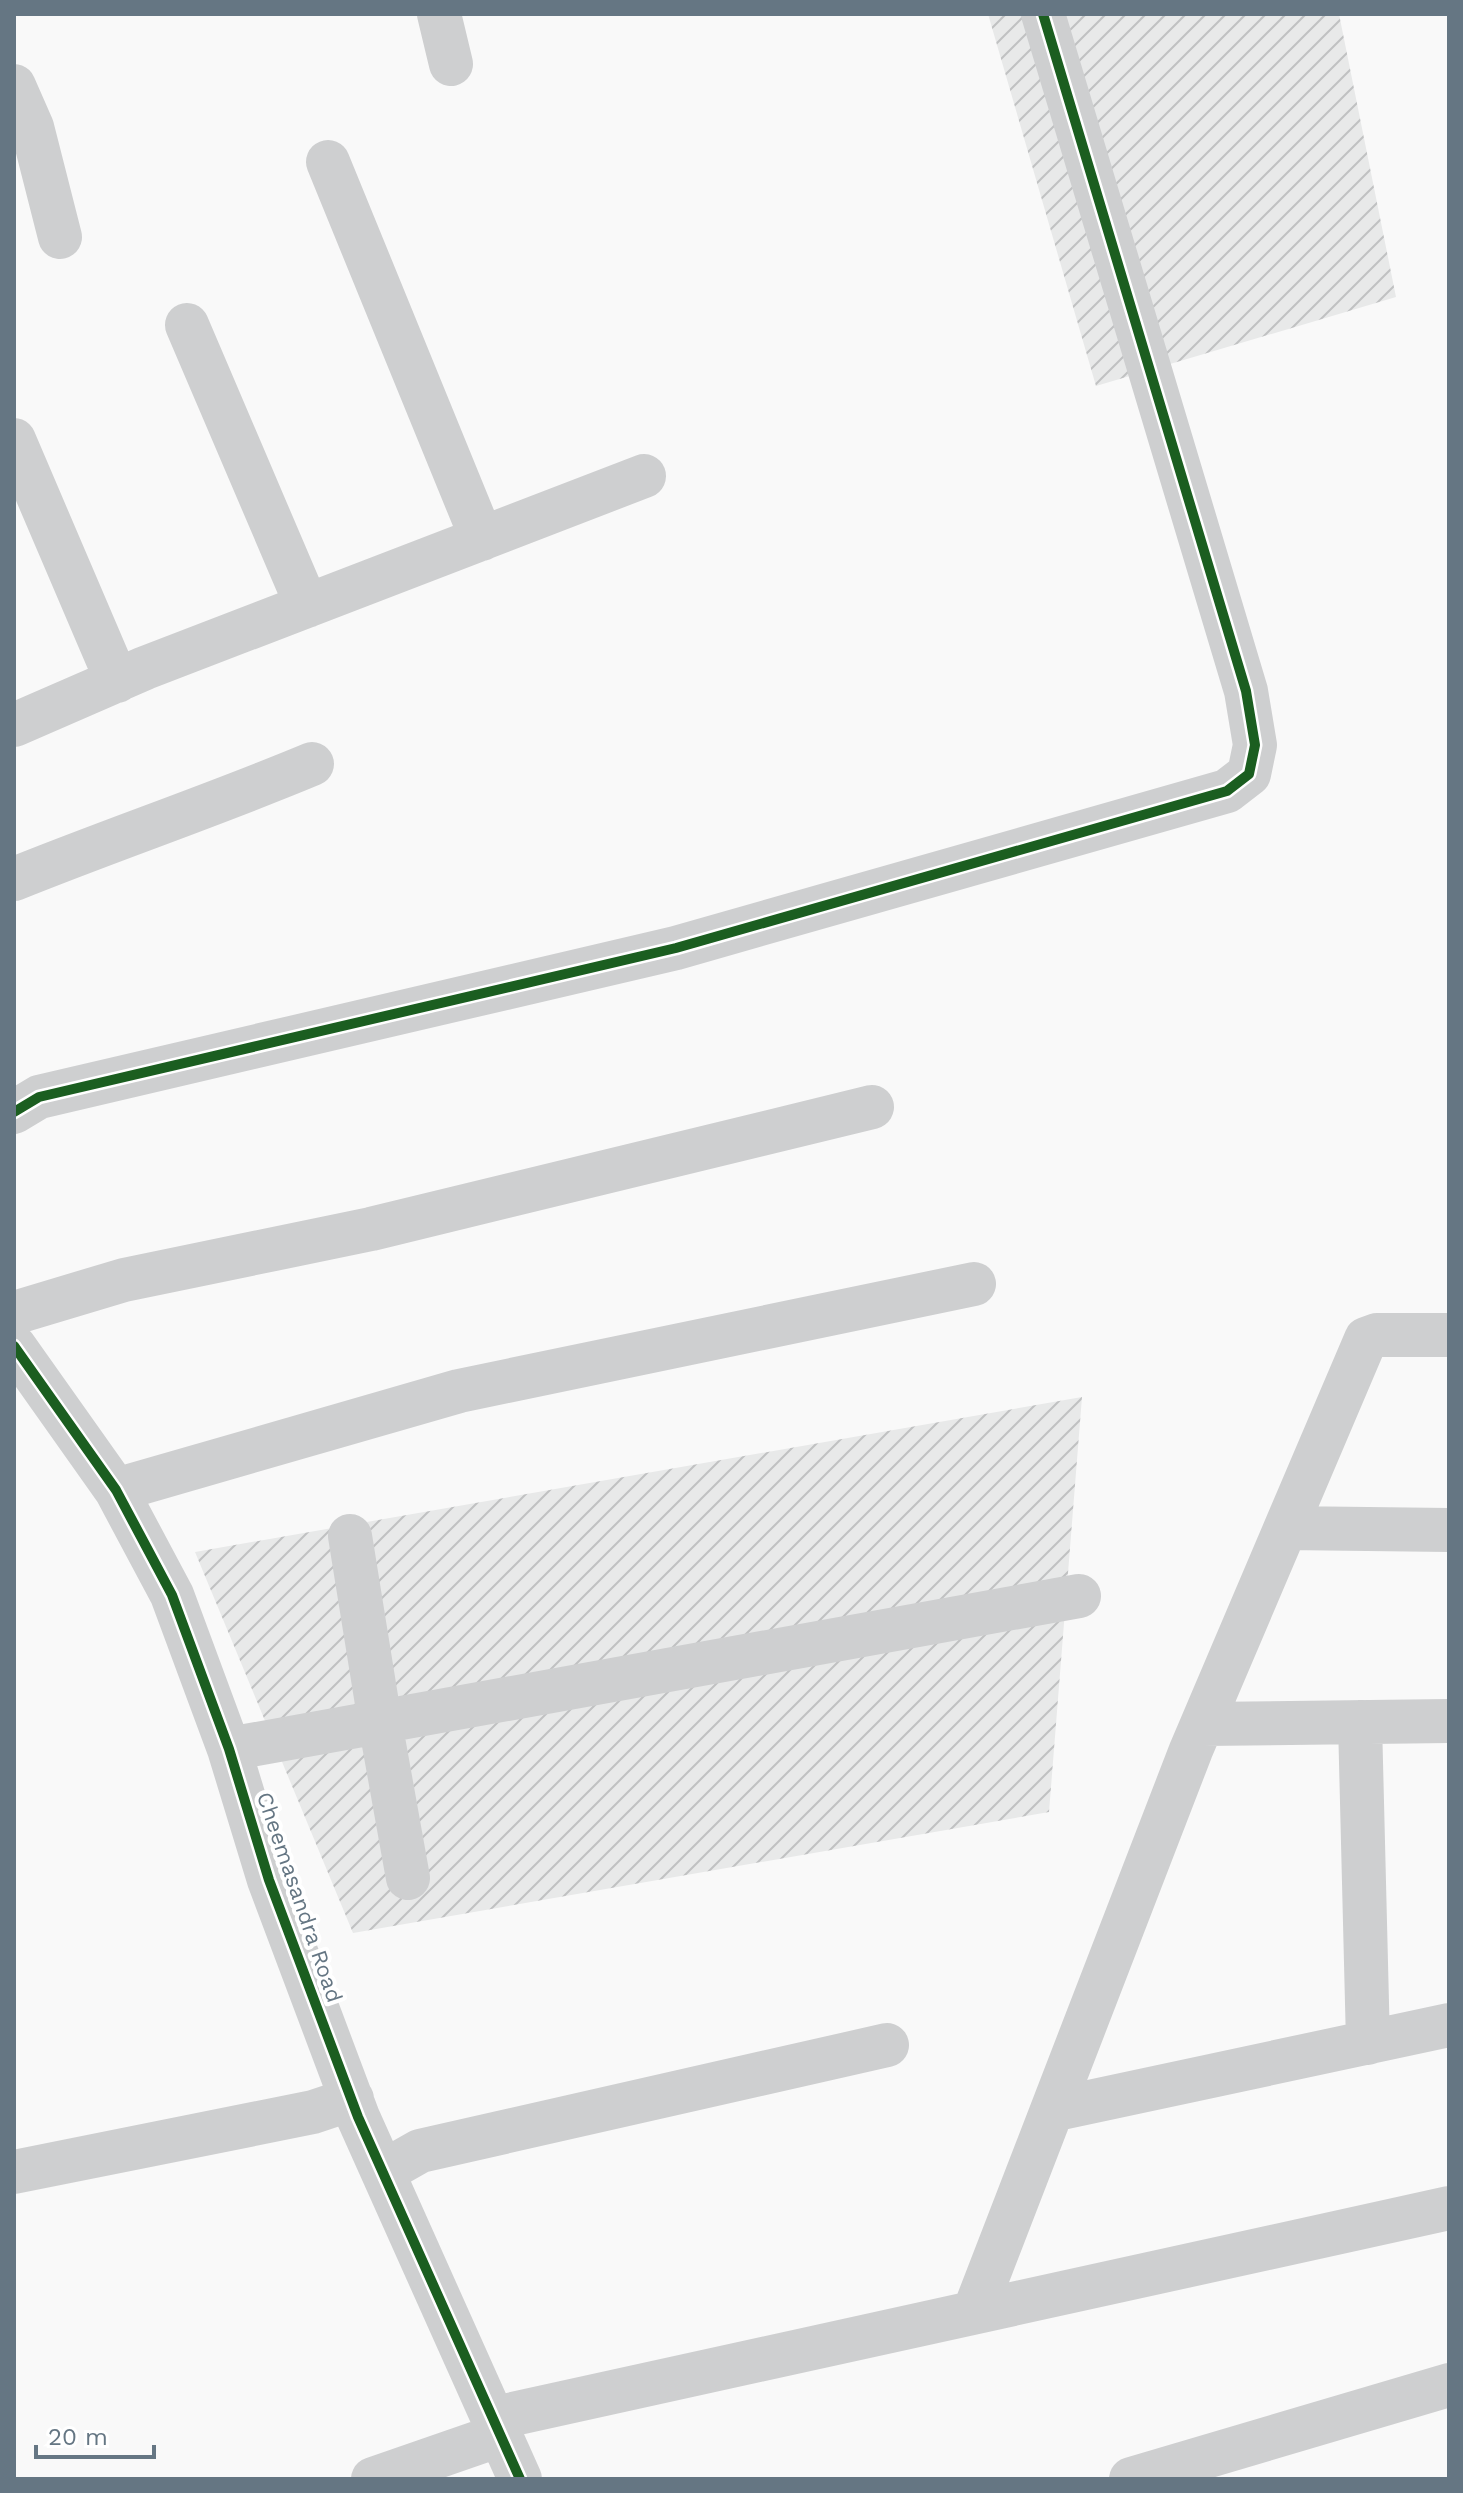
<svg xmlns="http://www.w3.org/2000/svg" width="1463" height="2493" font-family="'Work Sans',sans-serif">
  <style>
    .industrial { fill: url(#industrial-furrows) }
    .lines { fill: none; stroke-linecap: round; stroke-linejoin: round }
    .minor { stroke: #cecfd0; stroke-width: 44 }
    .cycleway-casing { stroke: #fff; stroke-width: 15 }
    .cycleway { stroke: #1b5e20; stroke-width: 10 }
    .labels { text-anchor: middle; stroke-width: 8; stroke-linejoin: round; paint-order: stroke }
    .street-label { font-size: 22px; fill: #657683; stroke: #fff }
  </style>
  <defs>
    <pattern id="industrial-furrows" width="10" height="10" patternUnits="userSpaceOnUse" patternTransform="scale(2)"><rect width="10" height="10" fill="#e8e9e9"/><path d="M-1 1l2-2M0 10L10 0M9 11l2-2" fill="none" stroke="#c0c1c2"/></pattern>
  </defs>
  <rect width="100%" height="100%" fill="#f9f9f9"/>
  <path class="industrial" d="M988,14H1339L1396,297L1096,386Z
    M1082,1397L1049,1812L353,1933L195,1552Z"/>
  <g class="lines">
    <path class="minor" d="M439,14L451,64
      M14,86L32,127L60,237
      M328,162L482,539
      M187,325L307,606
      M14,440L117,681
      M14,725L145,668L644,476
      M14,879C113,839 214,805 312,764
      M14,1112L39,1097L676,948L1227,791L1249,774L1255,745L1246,691L1043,14
      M14,1313L124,1280L371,1229L872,1107
      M14,1346L116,1490L172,1595L229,1749L269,1880L358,2117L520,2479
      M116,1490L459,1391L974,1284
      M1286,1528L1449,1530
      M350,1536L380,1722L408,1878
      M1360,1722L1368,2043
      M1203,1724L1449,1721
      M229,1749L1079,1596
      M1052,2110L1449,2025
      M14,2172L313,2112L352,2099
      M383,2172L420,2151L887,2045
      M974,2312L1191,1750L1366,1339L1377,1335H1449
      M495,2418L1449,2208
      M373,2479L500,2435
      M1131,2479L1449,2385"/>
    <g class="cycleway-casing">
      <path id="cycleway" d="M14,1112L39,1097L676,948L1227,791L1249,774L1255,745L1246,691L1043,14
        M14,1346L116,1490L172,1595L229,1749L269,1880L358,2117L520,2479"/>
    </g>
    <use href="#cycleway" class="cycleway"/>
  </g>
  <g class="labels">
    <g class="street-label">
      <text transform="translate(300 1897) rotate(71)" y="8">Cheemasandra Road</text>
    </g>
  </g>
  <rect width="1463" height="2493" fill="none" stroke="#657683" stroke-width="32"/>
  <path d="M36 2445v12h118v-12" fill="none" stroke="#657683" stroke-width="4"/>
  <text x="48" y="2445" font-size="24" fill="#657683" stroke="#ffffff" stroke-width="6" paint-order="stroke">20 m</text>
</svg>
